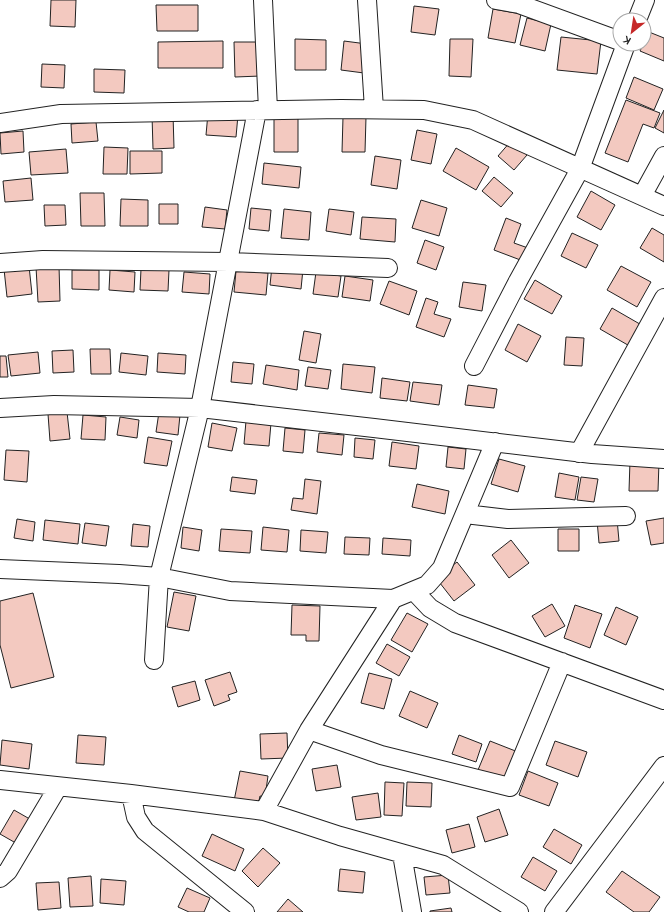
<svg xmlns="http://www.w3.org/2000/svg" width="664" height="912" font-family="Karla,sans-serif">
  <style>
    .building { fill: #f3c9c0; stroke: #222 }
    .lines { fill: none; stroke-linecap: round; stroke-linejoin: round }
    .minor-casing { stroke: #222; stroke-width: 20 }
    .minor { stroke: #fff; stroke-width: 18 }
  </style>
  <rect width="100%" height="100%" fill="#fff"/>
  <path class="building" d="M51,0H76L75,27L50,26Z
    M156,5H198V31H157Z
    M414,6L439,9L435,35L411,32Z
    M493,9L521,14L515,43L488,38Z
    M527,18L551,24L545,51L520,45Z
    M649,32L664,38V61L640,51Z
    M561,37L601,41L597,74L557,70Z
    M295,39L326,40V70H295Z
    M450,39H473L471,77L449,76Z
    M223,41V68H158V42Z
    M344,41L367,44L364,73L341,70Z
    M234,42H261V76L235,77Z
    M42,64L65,65L64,88L41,87Z
    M94,69L125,70L124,93L94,92Z
    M634,77L663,89L654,110L626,98Z
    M626,100L660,113L654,128L643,124L628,162L605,153Z
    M664,110V133L655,128Z
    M208,113L238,115L236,137L206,135Z
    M173,114L174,148L153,149L152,115Z
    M274,115H298V152H274Z
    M343,117H366L365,152H342Z
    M96,122L98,141L72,143L71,124Z
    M417,130L437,134L431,164L411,160Z
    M23,131L24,152L1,154L0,133Z
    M511,141L527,155L514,170L498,156Z
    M104,147L128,148L127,174H103Z
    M456,148L489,167L476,190L443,171Z
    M66,149L68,173L31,175L29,152Z
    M130,151H162V173L130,174Z
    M375,156L401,160L397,189L371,185Z
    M264,163L301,167L299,188L262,184Z
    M494,177L513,193L501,207L482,191Z
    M31,178L33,200L5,202L3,181Z
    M591,191L615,205L601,230L577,217Z
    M80,193H104L105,226H81Z
    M121,199L148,200V226H120Z
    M421,200L447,208L439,236L412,228Z
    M159,204H178V224H159Z
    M44,205H65L66,225L45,226Z
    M205,207L227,210L225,229L202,227Z
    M251,208L271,210L269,231L249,229Z
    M284,209L311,212L309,240L281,238Z
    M329,209L354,212L351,235L326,231Z
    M362,217L396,219L395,242L360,239Z
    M506,218L521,224L514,243L528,248L523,261L494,250Z
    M652,228L664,235V262L640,248Z
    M572,233L598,245L586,268L561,256Z
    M425,240L444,247L436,270L417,263Z
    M29,266L32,294L7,297L4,269Z
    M59,266L60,301L38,302L36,267Z
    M272,266L303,269L301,289L270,285Z
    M621,266L651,282L637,307L607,290Z
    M141,269L169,270L168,291L140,290Z
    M72,270H99V290L72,289Z
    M110,270L135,272L134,292L109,290Z
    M236,271L268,273L266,295L234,292Z
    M184,272L210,274L209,294L182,292Z
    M316,272L341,276L338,297L313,294Z
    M345,276L373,280L370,301L342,297Z
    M535,280L562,296L552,314L524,299Z
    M389,281L417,291L409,315L380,304Z
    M463,282L486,285L482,311L459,307Z
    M426,298L438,302L434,314L451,319L444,337L416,327Z
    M612,308L645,327L633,348L600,329Z
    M518,324L541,336L527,362L505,350Z
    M304,331L321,334L316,363L299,360Z
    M566,337L584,338L582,366L564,365Z
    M90,349H110L111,374H91Z
    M73,350L74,372L53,373L52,351Z
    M38,352L40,373L11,376L8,355Z
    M121,353L148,356L146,375L119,372Z
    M158,353L186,355L185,374L157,372Z
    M0,356H6L8,377H0Z
    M233,362L254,364L252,384L231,382Z
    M343,364L375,367L372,393L341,389Z
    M266,365L299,370L297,390L263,384Z
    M308,367L331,370L328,389L305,386Z
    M382,378L410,382L407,401L380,398Z
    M413,382L442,385L439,405L410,401Z
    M468,385L497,389L494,408L465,405Z
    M67,412L70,439L50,441L48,414Z
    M159,412L180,415L178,435L156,432Z
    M83,415L106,417L105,440L81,439Z
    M120,417L139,420L137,438L117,435Z
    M246,421L271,423L269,446L244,444Z
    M212,423L237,428L232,451L208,447Z
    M285,428L305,430L303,453L283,451Z
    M319,433L344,435L342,455L317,452Z
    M148,437L172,441L167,466L144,463Z
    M355,438L375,440L373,459L354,457Z
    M392,442L419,446L416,469L389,466Z
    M448,447L466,449L464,469L446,467Z
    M6,450L29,451L27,482L4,480Z
    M499,459L525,466L518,492L491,484Z
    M630,461L659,462L658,491H629Z
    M559,473L579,477L575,500L555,497Z
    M232,477L257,480L255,494L230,491Z
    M581,477L598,479L594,502L577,500Z
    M305,479L321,481L317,514L291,510L293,498L303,499Z
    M417,484L449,491L445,514L412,507Z
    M664,518V543L651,545L646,521Z
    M17,519L35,522L33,541L14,538Z
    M617,519L619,541L599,543L597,520Z
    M45,520L80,524L78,544L43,540Z
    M85,523L109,526L106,546L82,543Z
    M133,524L150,526L148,547L131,546Z
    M183,527L202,530L199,551L181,548Z
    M263,527L289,530L287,552L261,550Z
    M221,529L252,531L250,553L219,551Z
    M558,529H579V551H558Z
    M301,530L328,532L326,553L300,551Z
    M345,537L370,538L369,555L344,554Z
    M383,538L411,540L410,556L382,554Z
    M511,540L529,563L509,578L492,555Z
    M457,562L475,585L454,601L436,578Z
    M174,592L196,596L189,631L167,627Z
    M33,593L54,677L11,688L0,645V601Z
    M552,604L565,626L545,637L532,616Z
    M292,605L320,606L319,641H306V635H291Z
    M575,605L602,614L590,648L564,638Z
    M616,607L638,617L626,645L604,635Z
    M407,613L428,624L412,652L391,640Z
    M387,644L410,657L399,676L376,663Z
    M230,672L237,692L228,695L230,700L214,706L205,680Z
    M369,673L392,679L384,709L361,703Z
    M195,681L200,700L178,707L172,687Z
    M410,691L438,703L427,728L399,716Z
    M287,733L288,758L261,759L260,734Z
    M78,735L106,737L104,765L76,763Z
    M459,735L482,744L476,762L452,754Z
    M2,740L32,744L29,769L0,765Z
    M490,741L518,752L506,782L478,770Z
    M555,741L587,752L578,777L546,765Z
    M337,765L341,787L316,791L312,769Z
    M240,771L268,776L265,797L260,796L258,805L234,801Z
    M528,771L558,783L549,806L519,795Z
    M385,782L404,783L402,816L384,815Z
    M407,782L432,783L431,807L406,806Z
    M378,793L381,817L356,820L352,797Z
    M499,809L508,835L485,842L477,817Z
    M14,810L35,822L21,846L0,834Z
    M469,824L475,847L452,853L446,830Z
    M554,829L582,845L571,864L543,847Z
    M212,834L244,849L235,871L202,856Z
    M263,848L280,863L258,887L242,871Z
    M533,857L557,871L545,891L521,877Z
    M340,869L365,872L363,893L338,891Z
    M622,871L660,897L649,912H634L606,892Z
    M448,875L450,893L426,895L424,877Z
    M91,876L93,906L70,907L68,878Z
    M101,879L126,881L124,905L100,903Z
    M59,882L61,908L38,910L36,883Z
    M187,888L210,898L204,912H189L178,907Z
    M288,899L303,912H277Z
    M451,908L452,912H430V911Z"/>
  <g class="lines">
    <g class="minor-casing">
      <path id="minor" d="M263,0L268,110
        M367,0L374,109
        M496,0L519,4L620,41
        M637,20L645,0
        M0,123L61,114L341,109L424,110L473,120L664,206
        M642,196L664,156
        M0,263L43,260L229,262L388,268
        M474,366L518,281L580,169L626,44
        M0,408L54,405L200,408L374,428L592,454L664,459
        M579,453L664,298
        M465,514L508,519L626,516
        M0,569L119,574L159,577L230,591L393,599L427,585L442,568L495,442
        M414,591L430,608L455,623L664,700
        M154,660L159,577L200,408L257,110
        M309,730L381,755L510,787L562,662
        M0,780L131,794L264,811L340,836L443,865L519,912
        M131,794L136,817L145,831L245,912
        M264,811L309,730L393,599
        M402,854L412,912
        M0,878L8,871L58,787
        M554,912L664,766"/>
    </g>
    <use href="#minor" class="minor"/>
  </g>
  <g transform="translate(632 32) rotate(210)"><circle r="19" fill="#ffffff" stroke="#a7a7a7"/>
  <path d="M0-3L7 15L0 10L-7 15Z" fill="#c62828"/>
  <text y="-6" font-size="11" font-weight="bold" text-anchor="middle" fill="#222222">K</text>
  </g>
</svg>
